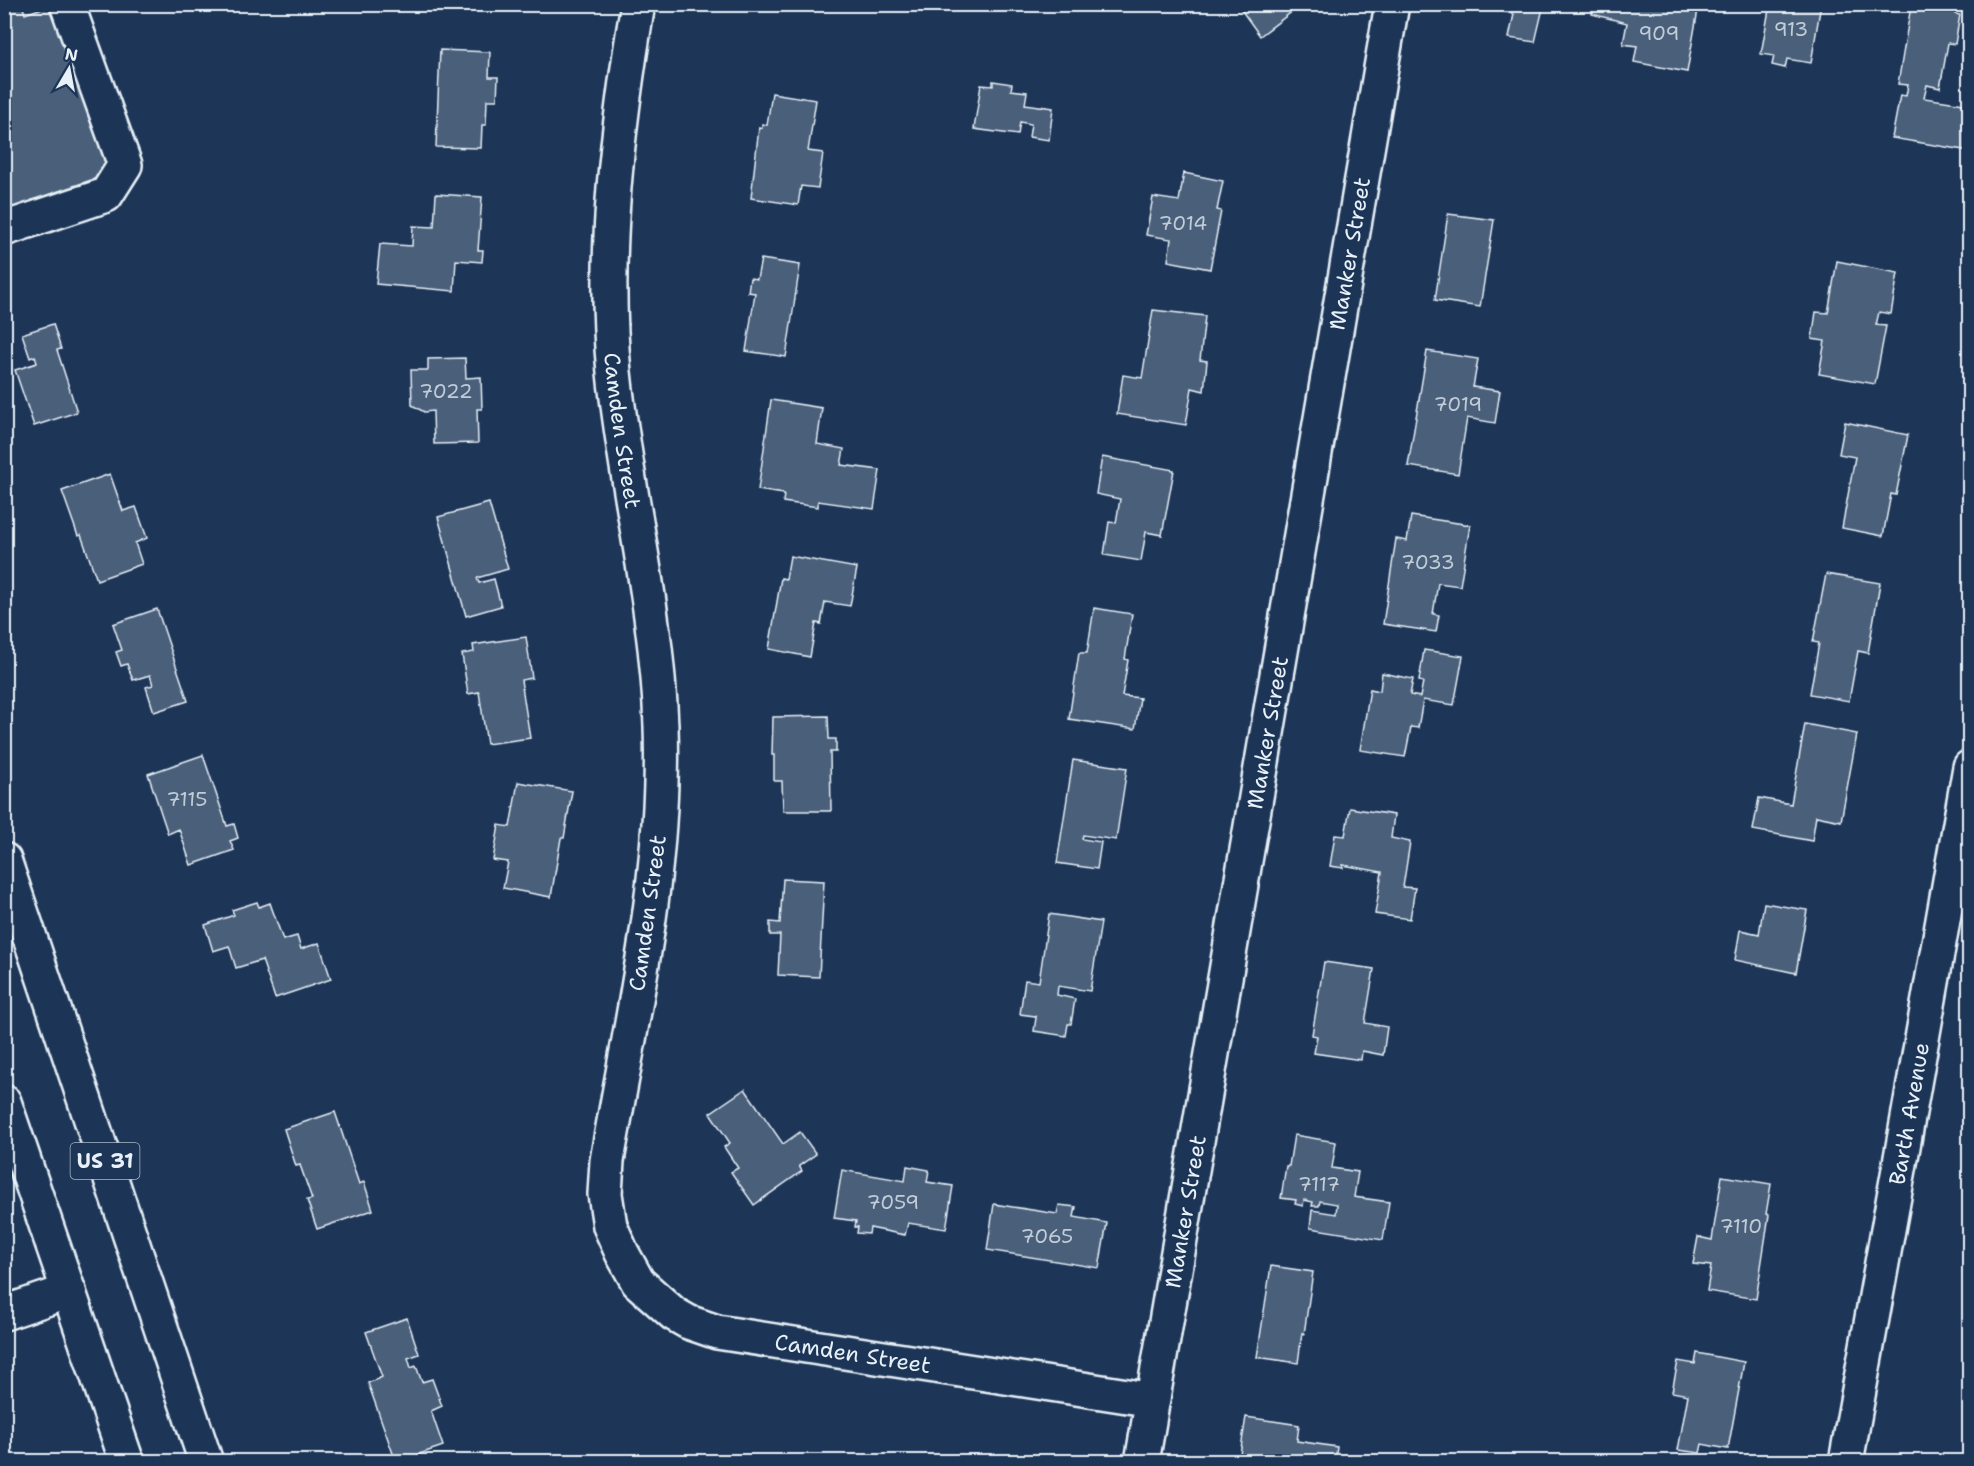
<svg xmlns="http://www.w3.org/2000/svg" width="1974" height="1466" font-family="'Shantell Sans',sans-serif">
  <style>
    .building { fill: #495e7a; stroke: #e8f1f8; stroke-width: 1.5 }
    .lines { fill: none; stroke-linecap: round; stroke-linejoin: round }
    .minor-casing { stroke: #e8f1f8; stroke-width: 38 }
    .major-casing { stroke: #e8f1f8; stroke-width: 38 }
    .minor { stroke: #1d3557; stroke-width: 33 }
    .major { stroke: #1d3557; stroke-width: 33 }
    .labels { text-anchor: middle; stroke-width: 6; stroke-linejoin: round; paint-order: stroke }
    .number-label { font-size: 20px; fill: #c0ccd8 }
    .shield { fill: #1d3557; stroke: #abb9c8; stroke-width: 1.5 }
    .shield-label { font-size: 21px; font-weight: bold; fill: #e8f1f8 }
    .street-label { font-size: 22px; fill: #e8f1f8; stroke: #1d3557 }
  </style>
  <rect width="100%" height="100%" fill="#1d3557"/>
  <filter id="ink" filterUnits="userSpaceOnUse"><feTurbulence type="fractalNoise" baseFrequency=".0167" numOctaves="2"/><feDisplacementMap in="SourceGraphic" scale="12" xChannelSelector="R" yChannelSelector="G"/><feConvolveMatrix kernelMatrix="1 2 1 2 8 2 1 2 1" color-interpolation-filters="sRGB"/></filter>
  <g filter="url(#ink)">
    <path class="building" d="M4,4H22L25,14L54,4L112,173L32,200L34,206L4,216Z
      M1237,4H1302L1260,36Z
      M1493,4H1544L1535,42L1509,38L1514,14L1492,9Z
      M1594,4H1699L1687,72L1634,62L1637,46L1623,44L1627,23L1592,14Z
      M1770,4H1821L1811,63L1787,59L1785,68L1772,65L1774,56L1761,54Z
      M1929,4H1957L1955,14L1960,15L1955,44L1948,43L1940,88L1927,85L1924,98L1970,105V151L1892,138L1900,95L1906,96L1908,85L1898,84L1911,6L1928,9Z
      M440,50L490,52L489,77H498L497,100H487L486,125H482L481,148L436,147Z
      M993,81L1012,84L1011,90L1027,92L1025,104L1053,108L1049,140L1029,137L1031,124L1020,122L1018,135L974,129L981,85L993,86Z
      M772,93L816,100L808,151L823,153L818,188L801,186L798,205L751,198L759,127L762,128V124L767,125Z
      M1184,173L1223,181L1217,210L1221,211L1210,269L1168,261L1171,239L1146,235L1153,197L1179,201Z
      M436,194L482,197L478,250H483L482,262L456,260L454,291L376,284L380,244L412,246L413,226L434,227Z
      M1448,214L1494,220L1480,307L1435,300Z
      M761,259L800,265L786,357L746,351L755,293L748,292L750,278L757,279Z
      M1837,261L1898,273L1891,314L1879,312L1876,325L1886,326L1875,384L1819,374L1825,341L1812,339L1816,312L1828,313Z
      M1153,310L1205,316L1200,360L1207,361L1204,391L1192,388L1186,425L1117,414L1123,375L1142,378Z
      M53,324L61,349L57,350L77,412L34,426L15,370L37,363L35,356L30,358L22,334Z
      M1427,351L1478,359L1473,387L1500,391L1495,423L1467,418L1458,474L1408,466Z
      M465,358L466,378L481,377L482,409H477L478,443L434,444L433,411L424,412L412,405L411,370H428V359Z
      M771,400L822,408L817,444L844,449L841,465L880,470L874,509L818,501V507L783,502L784,494L758,490Z
      M1845,422L1908,435L1896,495L1891,494L1883,536L1842,528L1855,457L1839,454Z
      M1102,457L1174,470L1162,535L1146,532L1141,561L1104,555L1109,522L1116,523L1120,499L1096,494Z
      M110,474L123,511L136,507L147,538L135,543L142,564L97,580L81,535L78,536L62,491Z
      M489,503L508,569L477,578L479,583L494,579L501,606L466,616L438,517Z
      M1411,516L1470,525L1460,586L1438,583L1433,614L1439,615L1436,632L1383,624L1396,539L1407,541Z
      M790,556L857,568L850,606L825,602L821,624L816,623L810,657L769,649L781,578L786,579Z
      M1826,574L1880,583L1868,653L1858,651L1849,701L1810,694L1819,643L1813,642Z
      M1094,608L1132,614L1125,659L1128,660L1122,696L1140,698L1135,729L1069,719L1079,653H1087Z
      M157,609L188,701L154,712L146,687L153,685L150,675L133,680L127,664L121,666L116,652L122,650L113,624Z
      M526,637L532,678L521,680L530,738L487,744L479,692L468,694L462,654L474,652L473,645Z
      M1424,650L1463,656L1454,705L1423,700L1418,728L1411,727L1405,757L1360,750L1370,689L1380,691L1382,673L1413,679L1410,695L1420,697L1423,682L1419,681Z
      M828,716L829,739H836V752H830L831,811H783L782,781H774V755H772L773,717Z
      M1805,724L1857,734L1841,821L1816,816L1812,841L1753,830L1759,798L1791,804Z
      M203,755L227,826L234,824L238,838L230,841L234,850L191,865L179,829L168,834L148,774Z
      M1073,760L1127,768L1116,840L1083,835L1082,839L1101,842L1097,869L1057,863Z
      M518,782L572,791L564,838H561L551,897L503,888L508,862L493,860L499,825L510,827Z
      M1350,808L1394,815L1391,838L1410,842L1403,887L1415,888L1410,919L1375,914L1382,872L1343,865V868L1330,866L1335,835L1345,836Z
      M783,879L824,881L819,977L778,975L780,935H770V922L780,923Z
      M257,902L259,907L270,903L283,940L297,936L301,949L319,943L331,979L275,998L262,960L236,968L229,946L213,951L205,925L234,915L232,910Z
      M1764,903L1807,910L1796,973L1735,960L1740,930L1759,934Z
      M1049,914L1101,922L1090,991L1058,986L1057,995L1075,999L1071,1024H1068L1066,1036L1034,1031L1036,1018L1035,1016L1020,1014L1025,980L1039,982Z
      M1324,962L1374,969L1365,1023L1387,1027L1383,1055L1362,1051L1361,1060L1314,1053L1317,1036L1312,1035Z
      M745,1089L783,1144L800,1132L816,1154L799,1166L802,1171L754,1205L731,1172L738,1168L724,1147L730,1143L710,1113Z
      M335,1112L359,1184L364,1182L373,1210L317,1229L307,1200L312,1199L300,1165L296,1166L284,1129Z
      M1294,1135L1336,1142L1332,1168L1358,1172L1354,1197L1389,1202L1383,1240L1310,1228L1312,1210L1336,1214L1337,1204L1320,1201L1319,1206H1312L1313,1202L1304,1200L1303,1206L1295,1204L1296,1200L1281,1198L1286,1166H1289Z
      M907,1166L929,1170L927,1182L953,1186L946,1229L908,1223L905,1235L870,1228L869,1234L857,1233L858,1227H855L856,1221L834,1218L842,1170L905,1181Z
      M1722,1176L1771,1184L1766,1214L1769,1215L1756,1299L1707,1291L1711,1266L1693,1264L1698,1237L1712,1240Z
      M994,1204L1057,1214L1059,1205L1076,1207L1074,1217L1107,1223L1099,1268L987,1250Z
      M1271,1266L1313,1272L1304,1334L1302,1333L1298,1363L1257,1357Z
      M407,1318L419,1354L408,1358L411,1368L416,1366L422,1382L432,1379L442,1406L431,1411L443,1446L396,1462L368,1383L382,1377L366,1332Z
      M1697,1353L1744,1362L1728,1449L1702,1444L1700,1453L1678,1450L1688,1395L1672,1392L1678,1361L1695,1364Z
      M1246,1417L1299,1425L1297,1441L1337,1447L1335,1462H1257L1258,1457L1240,1454Z"/>
    <g class="lines">
      <g class="minor-casing">
        <g id="minor">
          <path id="s1" d="M638,4C618,123 602,252 614,372C626,490 657,606 661,726C666,872 632,1017 607,1161L605,1194L610,1226L622,1253L638,1282L674,1314L688,1322L717,1332L1153,1400"/>
          <path d="M4,229L106,195L125,165L67,4"/>
          <path d="M4,1313L69,1291"/>
          <path id="s2" d="M1142,1462L1392,4"/>
          <path id="s3" d="M1846,1462L1899,1169L1970,767"/>
        </g>
      </g>
      <g class="major-casing">
        <path id="major" d="M4,860L206,1462
          M4,1102L127,1462"/>
      </g>
      <use href="#minor" class="minor"/>
      <use href="#major" class="major"/>
    </g>
  </g>
  <g class="labels">
    <g class="number-label">
      <text x="1791" y="36">913</text>
      <text x="1659" y="40">909</text>
      <text x="1183" y="230">7014</text>
      <text x="446" y="398">7022</text>
      <text x="1458" y="411">7019</text>
      <text x="1428" y="569">7033</text>
      <text x="187" y="806">7115</text>
      <text x="1319" y="1191">7117</text>
      <text x="893" y="1209">7059</text>
      <text x="1741" y="1233">7110</text>
      <text x="1047" y="1243">7065</text>
    </g>
    <rect class="shield" x="70.5" y="1143" width="69" height="36" rx="4.5"/>
    <g class="shield-label">
      <text x="105" y="1168">US 31</text>
    </g>
    <g class="street-label">
      <text dy="8" stroke="none"><textPath href="#s2" startOffset="1226">Manker Street</textPath></text>
      <text dy="8" stroke="none"><textPath href="#s1" startOffset="429">Camden Street</textPath></text>
      <text dy="8" stroke="none"><textPath href="#s2" startOffset="740">Manker Street</textPath></text>
      <text transform="translate(647 913) rotate(-82)" y="8">Camden Street</text>
      <text dy="8" stroke="none"><textPath href="#s3" startOffset="354">Barth Avenue</textPath></text>
      <text dy="8" stroke="none"><textPath href="#s2" startOffset="254">Manker Street</textPath></text>
      <text dy="8" stroke="none"><textPath href="#s1" startOffset="1527">Camden Street</textPath></text>
    </g>
  </g>
  <rect width="1974" height="1466" fill="none" stroke="#1d3557" stroke-width="24"/>
  <rect x="12" y="12" width="1950" height="1442" fill="none" stroke="#e8f1f8" stroke-width="2" filter="url(#ink)"/>
  <g transform="translate(69 69) rotate(10)" stroke="#1d3557" stroke-width="4.5" paint-order="stroke">
  <path d="M0-4.5L10 22L0 15L-10 22Z" fill="#e8f1f8"/>
  <text y="-9" font-size="16" font-weight="bold" text-anchor="middle" fill="#e8f1f8">N</text>
  </g>
</svg>
